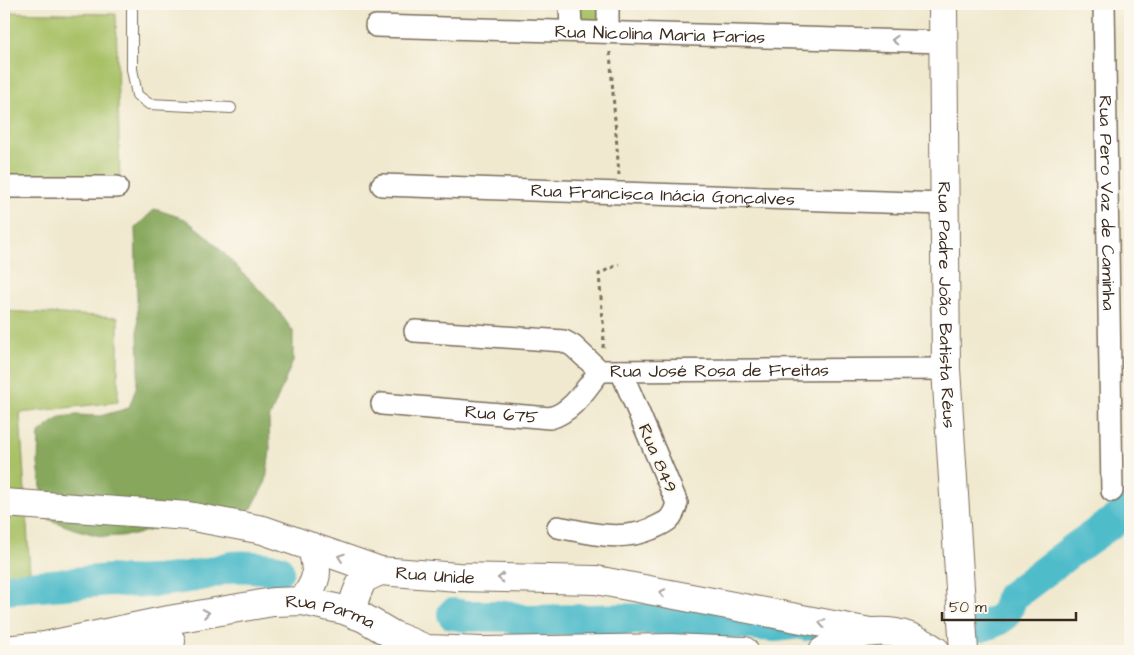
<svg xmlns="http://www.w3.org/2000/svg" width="1134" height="655" font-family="'Architects Daughter',sans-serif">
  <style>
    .green { fill: #a8c166; stroke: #727642 }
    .forest { fill: #86a75b; stroke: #60683c }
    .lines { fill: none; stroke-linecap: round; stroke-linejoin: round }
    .river { stroke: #50bcca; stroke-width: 32 }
    .service-casing { stroke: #7a6d5c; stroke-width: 12 }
    .minor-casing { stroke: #7a6d5c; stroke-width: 24 }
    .secondary-casing { stroke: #7a6d5c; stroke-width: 30 }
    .path { stroke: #7a6d5c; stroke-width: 3; stroke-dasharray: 4 4; stroke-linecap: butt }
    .service { stroke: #fff; stroke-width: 10 }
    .minor { stroke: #fff; stroke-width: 21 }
    .secondary { stroke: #fff; stroke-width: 28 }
    .oneway { stroke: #a79f9a }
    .labels { text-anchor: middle; stroke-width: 4; stroke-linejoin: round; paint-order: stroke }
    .street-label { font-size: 18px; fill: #3b2a1e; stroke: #fbf7ec }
  </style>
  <rect width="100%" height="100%" fill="#fbf7ec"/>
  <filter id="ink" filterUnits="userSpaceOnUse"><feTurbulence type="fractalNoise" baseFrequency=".02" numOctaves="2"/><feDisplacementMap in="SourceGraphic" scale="10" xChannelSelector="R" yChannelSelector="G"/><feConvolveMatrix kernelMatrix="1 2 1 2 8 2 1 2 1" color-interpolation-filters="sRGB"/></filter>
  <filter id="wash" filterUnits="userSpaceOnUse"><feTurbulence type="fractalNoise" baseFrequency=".0096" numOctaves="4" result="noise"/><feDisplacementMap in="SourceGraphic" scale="20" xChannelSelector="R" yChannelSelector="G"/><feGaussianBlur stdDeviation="1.12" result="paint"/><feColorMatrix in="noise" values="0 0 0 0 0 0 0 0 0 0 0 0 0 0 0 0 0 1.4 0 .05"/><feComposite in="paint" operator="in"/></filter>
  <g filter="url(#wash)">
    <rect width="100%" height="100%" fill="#f0e9cf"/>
    <path class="green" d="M577,4H604V24H577Z
      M4,12L116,14L120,180L4,176Z
      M4,311L118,317V402L20,413L30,573L4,575Z"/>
    <path class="forest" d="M155,209L185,219L208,237L274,305L293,331V361L269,419L270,450L266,481L252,508L226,526H164L134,535L104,537L74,529L45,518L38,463L39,433L60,417L76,415L100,416L129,408L136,388L139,366L135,228Z"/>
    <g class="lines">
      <path class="river" d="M4,589L111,580C141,584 175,580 205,574C214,572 222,569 231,567C246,565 263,568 278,570
        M453,614L464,616H506L525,621L645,619L691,620L775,626L800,623L806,625
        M981,626C1000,621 1007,618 1011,597L1074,549L1130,510"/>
    </g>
  </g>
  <g filter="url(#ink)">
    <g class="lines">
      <g class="service-casing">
        <path id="service" d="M132,4V69L137,95L149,104L231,108"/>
      </g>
      <g class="minor-casing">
        <g id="minor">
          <path d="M570,4L571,31"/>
          <path d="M608,4V32"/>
          <path id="s1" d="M1104,4L1112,491"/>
          <path id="s2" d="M376,26L944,42"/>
          <path id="s3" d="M382,185L944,204"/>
          <path d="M4,187H117"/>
          <path id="s4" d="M415,331L564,341L573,346L600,371L946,369"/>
          <path id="s5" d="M382,404L550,418C573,412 586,388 600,371"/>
          <path d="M558,527C589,533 620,542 651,529C667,522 672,521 677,503L621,371"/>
        </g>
      </g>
      <g class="secondary-casing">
        <g id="secondary">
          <path id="s6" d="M943,4L946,369L964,651"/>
          <path id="s7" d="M4,503L188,516L263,530L380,571L458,577L596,580L870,632"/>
          <path d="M303,601C319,577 318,575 312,547"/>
          <path d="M356,615C350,603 358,590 363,579L380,571"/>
          <path d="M114,646L171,641"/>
          <path id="s8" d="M4,650L45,646L163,621L273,602L303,601L344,610L364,618L393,635L427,649L482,651L670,648L744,651"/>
          <path d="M823,651C861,627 898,624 936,651"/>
        </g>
      </g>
      <path class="path" d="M610,52L619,175
        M603,348L604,333L599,274L619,264"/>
      <use href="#service" class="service"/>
      <use href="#minor" class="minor"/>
      <use href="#secondary" class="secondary"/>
    </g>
    <defs><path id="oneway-chevron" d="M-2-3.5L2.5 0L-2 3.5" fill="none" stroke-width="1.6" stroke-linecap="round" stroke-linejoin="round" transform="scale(1.25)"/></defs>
    <g class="oneway">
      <use href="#oneway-chevron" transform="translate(895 40) rotate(-178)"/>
      <use href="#oneway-chevron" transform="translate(341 557) rotate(-161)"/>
      <use href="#oneway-chevron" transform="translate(501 578) rotate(-179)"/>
      <use href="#oneway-chevron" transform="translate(662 593) rotate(-169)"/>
      <use href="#oneway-chevron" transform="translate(206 613) rotate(-10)"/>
      <use href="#oneway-chevron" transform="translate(822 623) rotate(-169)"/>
    </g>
  </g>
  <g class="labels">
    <g class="street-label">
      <text dy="6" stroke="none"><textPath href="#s2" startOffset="284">Rua Nicolina Maria Farias</textPath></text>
      <text dy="6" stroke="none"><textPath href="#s3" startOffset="281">Rua Francisca Inácia Gonçalves</textPath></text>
      <text dy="6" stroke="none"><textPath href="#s1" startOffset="199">Rua Pero Vaz de Caminha</textPath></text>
      <text dy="6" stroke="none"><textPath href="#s6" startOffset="301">Rua Padre João Batista Réus</textPath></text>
      <text dy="6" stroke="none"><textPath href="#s4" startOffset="316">Rua José Rosa de Freitas</textPath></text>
      <text dy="6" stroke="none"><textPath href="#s5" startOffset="120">Rua 675</textPath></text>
      <text transform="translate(658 458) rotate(67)" y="6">Rua 849</text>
      <text dy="6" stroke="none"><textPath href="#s7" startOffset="440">Rua Unide</textPath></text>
      <text dy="6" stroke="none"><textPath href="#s8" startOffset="332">Rua Parma</textPath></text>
    </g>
  </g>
  <rect width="1134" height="655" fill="none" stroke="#fbf7ec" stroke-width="20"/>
  <path d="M942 612v8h134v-8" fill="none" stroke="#3b2a1e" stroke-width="2.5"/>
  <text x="949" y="612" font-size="15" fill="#3b2a1e" stroke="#fbf7ec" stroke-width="4" paint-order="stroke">50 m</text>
</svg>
